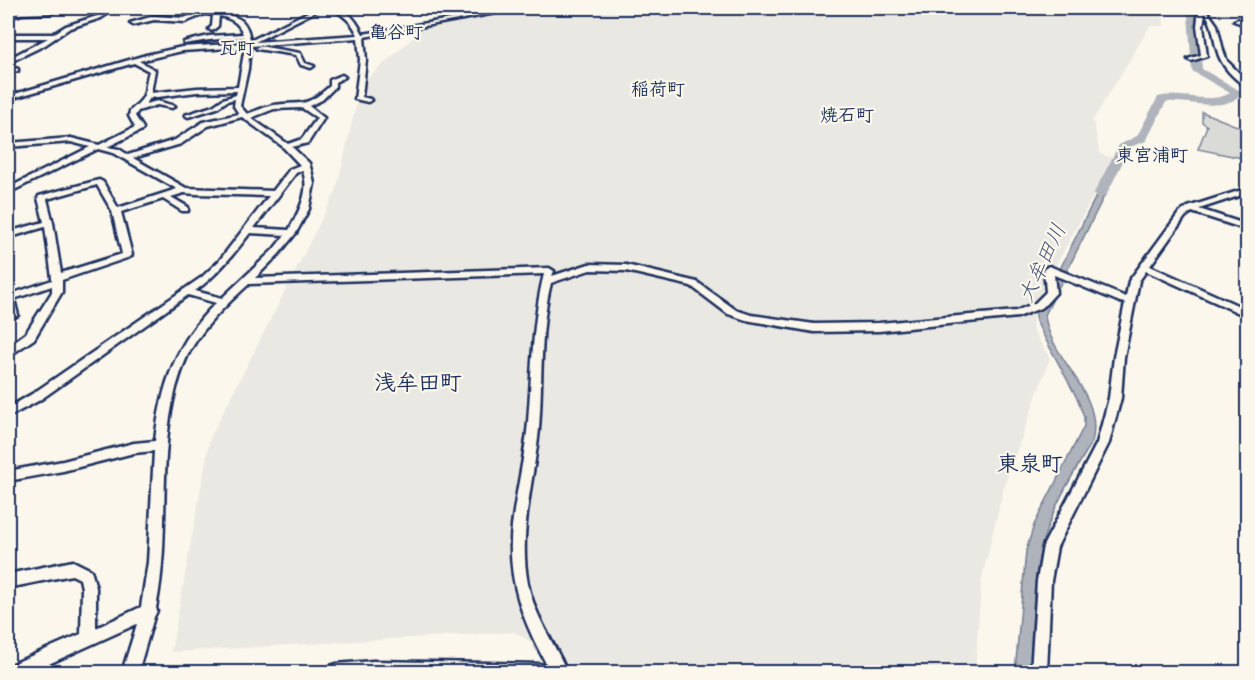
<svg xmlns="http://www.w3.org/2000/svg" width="1255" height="680" font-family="'Gochi Hand','Klee One',sans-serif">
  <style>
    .built { fill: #eae8e2 }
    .green { fill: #dadad7; stroke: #7a849a; stroke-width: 1.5 }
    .water { fill: #afb3bb; stroke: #747e96; stroke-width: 1.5 }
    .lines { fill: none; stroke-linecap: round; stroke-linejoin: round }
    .river { fill: #afb3bb; fill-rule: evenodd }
    .minor-casing { stroke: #1b2f5e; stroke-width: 5 }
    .minor { fill: #fbf7ec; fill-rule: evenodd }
    .labels { text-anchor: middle; stroke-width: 4.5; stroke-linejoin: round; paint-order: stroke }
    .far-quarter-label { font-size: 18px; font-weight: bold; fill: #1b2f5e; stroke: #fbf7ec }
    .water-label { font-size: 21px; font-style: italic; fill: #47577a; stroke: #fbf7ec }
    .quarter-label { font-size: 22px; font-weight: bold; fill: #1b2f5e; stroke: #fbf7ec }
  </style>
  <rect width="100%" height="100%" fill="#fbf7ec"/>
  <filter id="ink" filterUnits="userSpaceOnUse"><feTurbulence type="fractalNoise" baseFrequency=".0167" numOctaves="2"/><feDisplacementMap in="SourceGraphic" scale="12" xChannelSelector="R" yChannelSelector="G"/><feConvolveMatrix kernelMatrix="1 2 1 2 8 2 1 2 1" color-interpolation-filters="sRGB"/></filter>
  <g filter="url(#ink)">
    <path class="built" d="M442,8H1163L1164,26H1150L1093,120L1100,154L1114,158L1034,306L1032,328L1050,358L1004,487L981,582L975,672H584L514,632L171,652L210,438L336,191L361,84L444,10Z"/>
    <path class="green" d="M1202,112L1247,130V159L1198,149L1207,126L1202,122Z"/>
    <path class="water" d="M1117,170L1045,315C1049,359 1105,393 1092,442C1072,475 1045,520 1039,558C1032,595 1032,635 1030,672H1015L1026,551L1034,525L1084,426V417L1078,400L1040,329L1036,320V310L1061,267L1108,172Z"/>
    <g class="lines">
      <path class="river" d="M1191,8H1201L1198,14L1202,69L1244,93C1223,114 1191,100 1166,102L1146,141L1130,147L1106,196H1096L1094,193L1119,145L1137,136L1158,97C1181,91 1209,105 1230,93L1192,71L1188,14Z"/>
      <g class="minor-casing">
        <path id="minor" d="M56,8H63L51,13L22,14L8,18V15L28,9L31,11Z
          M66,8H75L72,10Z
          M111,8H117L101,18L70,28L45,45L8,63V59L48,38H8V34H53L66,26L97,16Z
          M175,8C188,8 232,12 242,21C248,27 249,35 251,43H253L252,40L316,8H322L255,42L358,35C350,18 344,18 334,8C348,8 357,22 363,34L515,8H524L364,37L366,60L362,97L370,99L371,100L368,102L355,99L360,60L358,38L250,46L248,69L240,106L247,114C256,111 264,107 274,105C304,101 304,109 330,86V80L342,75L345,77L335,82V87L322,100L309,106L324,118L308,143L292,147L309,163L312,174L314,184L309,209L296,233L279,254L255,278L549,268L554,271L552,276L589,264L626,265L697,282L736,310L751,315L814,324L879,323L1016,311L1035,303L1046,292L1044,269L1049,266L1126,297L1129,281L1179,213L1188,207L1248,188V193L1199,209L1248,225V230L1192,212L1185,217L1150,266L1248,310V317L1146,271L1139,281L1124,357L1121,398L1109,443L1057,547L1051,581L1047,672H1031L1037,581L1043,546L1097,443L1109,398L1114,357L1125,303L1120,302L1054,275L1056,293L1054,295L1043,307L1018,317L879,331L814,332L746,320L728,314L691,286L626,271L590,270L551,283C539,331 543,381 539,429C534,481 518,532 528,584C535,617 554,642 567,672H551C524,625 506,581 512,526C516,491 525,457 528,422C532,373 532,321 544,274L249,284C227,304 206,324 191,349C184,361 180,375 176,388C157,460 171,535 156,608L157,611L154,617L138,672H122L137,624L31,672H8V666L81,634L82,588L80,579L72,575L8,588V574L73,561L91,570L96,588V628L141,607L148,562L154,451L134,453L63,471L8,481V471L63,461L134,443L155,441C161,387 176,341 216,303L188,295L40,400L8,417V408L32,394L202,277L219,261L269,196L196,194L184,193L171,197L188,207V211H182L163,199L121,212L132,255L130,257L62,280V292L34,339L12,354L8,355V346L26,333L52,292V286L14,299L18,315L13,318L8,315V295L52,280V278L45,227L14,236L8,233V227L15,230L44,222L38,198L39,196L99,180L103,182L118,208L177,189L113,153L98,149L8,193V188L90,147L71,142L8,147V143L71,138L99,145L135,127L129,116L130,111C151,93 142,94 149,71L134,63L10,99L8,100V96L146,55L182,47L245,43L244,37L209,40L184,44V42L209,36L243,34C239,22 230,18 219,16L218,26L212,31L209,29L212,26L213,15L205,14L185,22L154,20L133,25L130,23L154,16L184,18L197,13L175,9ZM245,47L238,87L197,88L151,93L155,70L139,61L182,51ZM237,91L236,95L223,99L213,106L185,115L188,117L217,108L227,101L235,99L234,106L239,114L203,122L175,140L128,155L119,149L107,147L142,130L143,128L135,116L138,111L157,105L172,108L175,106L157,101L146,104L150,98L197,92ZM302,108L317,118L302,139L288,144L251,118L274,109ZM242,117L282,146L300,165L290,169L273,191L186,188L133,158L181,144L208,126ZM302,170C312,189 298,213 289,230L254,228L296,173ZM97,185L112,211L122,254L61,273L53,223L47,199ZM250,233L285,235L273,250L222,298L195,291C217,275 233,255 250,233Z
          M1199,8H1205L1217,25L1223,50L1227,61L1248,82V88C1234,79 1221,66 1217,50C1213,37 1214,25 1205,13L1203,26L1207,56L1191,61L1188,59L1201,55L1197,26Z
          M1248,15V18L1242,21L1248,22V26L1234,21Z
          M259,46L300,53L305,63L314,66L311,68L301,65L296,55L257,49L256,48Z
          M16,68L18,69V71L8,73V69Z
          M373,661L540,664L546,666L548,672H328L330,666L336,664Z"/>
      </g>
      <use href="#minor" class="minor"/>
    </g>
  </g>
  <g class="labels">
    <g class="far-quarter-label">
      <text x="396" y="38">亀谷町</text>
      <text x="237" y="54">瓦町</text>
      <text x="658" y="95">稲荷町</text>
      <text x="847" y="121">焼石町</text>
      <text x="1152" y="161">東宮浦町</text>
    </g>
    <g class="water-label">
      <text transform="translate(1042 263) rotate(-65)" y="7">大牟田川</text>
    </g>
    <g class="quarter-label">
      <text x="418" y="390">浅牟田町</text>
      <text x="1030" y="471">東泉町</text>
    </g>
  </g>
  <rect width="1255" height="680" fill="none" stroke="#fbf7ec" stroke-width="30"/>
  <rect x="15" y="15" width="1225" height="650" fill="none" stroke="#1b2f5e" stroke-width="2" filter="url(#ink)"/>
</svg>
